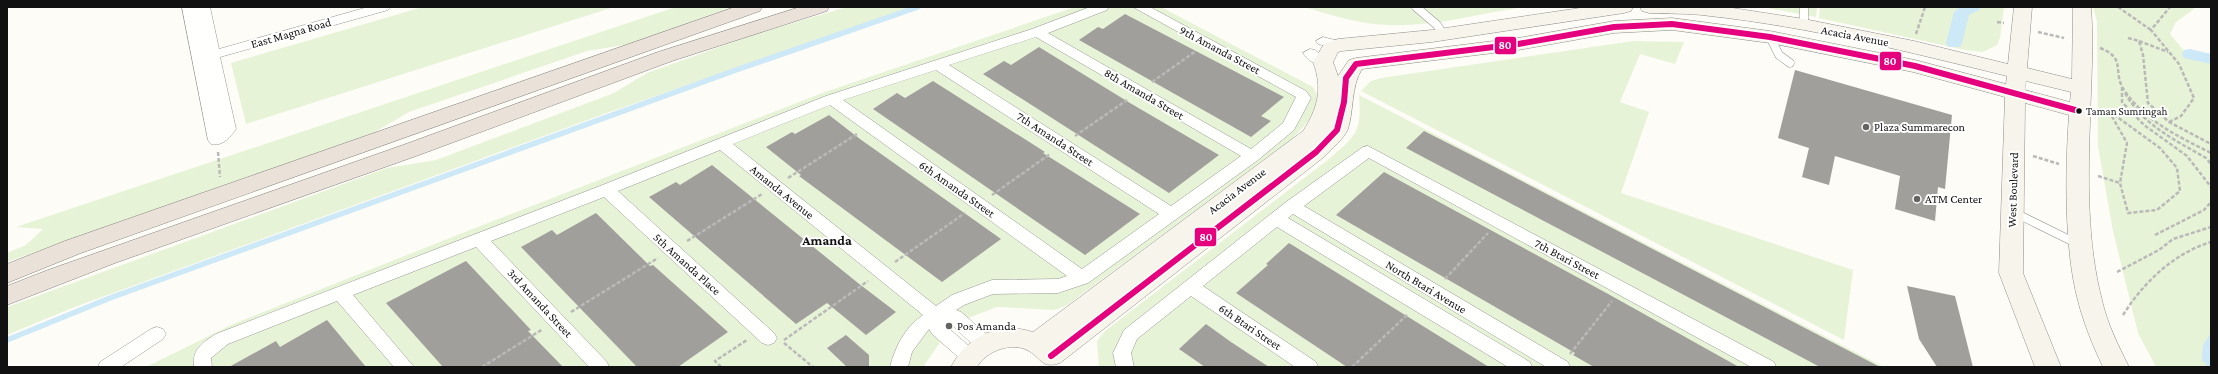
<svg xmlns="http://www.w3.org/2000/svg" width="2218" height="374" font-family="'Crimson Pro',serif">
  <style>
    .green { fill: #e7f3d7 }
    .water { fill: #cde8f7 }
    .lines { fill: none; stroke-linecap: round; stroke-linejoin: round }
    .stream { stroke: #cde8f7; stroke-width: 5.5 }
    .canal { fill: #cde8f7; fill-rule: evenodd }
    .building { fill: #a19f9c }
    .lane-casing { stroke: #979795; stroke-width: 9 }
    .street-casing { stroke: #979795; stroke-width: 1 }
    .secondary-casing { stroke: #8e8d8b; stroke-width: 1 }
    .highway-casing { stroke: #858482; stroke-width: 1 }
    .path { stroke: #b9b9b8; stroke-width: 2.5; stroke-dasharray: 4 2; stroke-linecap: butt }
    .lane { stroke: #fffffe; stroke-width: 8 }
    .street { fill: #fffffe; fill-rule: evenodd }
    .secondary { fill: #f6f4eb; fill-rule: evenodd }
    .highway { fill: #eae1d8; fill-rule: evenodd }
    .bus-1-casing { stroke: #fff; stroke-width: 9 }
    .bus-1 { stroke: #e5007d; stroke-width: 6 }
    .bus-dot { fill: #111; stroke: #fff; stroke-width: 1.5 }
    .poi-dot { fill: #646362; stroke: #fff; stroke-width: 1.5 }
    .labels { text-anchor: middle; stroke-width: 4; stroke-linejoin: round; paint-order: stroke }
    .bus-label { font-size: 11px; fill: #111; stroke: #fff; text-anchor: start }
    .street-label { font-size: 12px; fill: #111; stroke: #fff }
    .poi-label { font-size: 12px; fill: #111; stroke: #fff; text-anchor: start }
    .quarter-label { font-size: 14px; font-weight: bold; fill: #111; stroke: #fff }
    .line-badge { stroke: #fff; stroke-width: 1.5 }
    .badge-label { font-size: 11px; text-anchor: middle; font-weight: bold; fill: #fff }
  </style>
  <rect width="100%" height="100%" fill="#fdfcf7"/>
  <path class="green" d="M423,7H614L246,124L231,63Z
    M676,7H731L630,44L587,51L409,112L373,133L7,262V253L26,245L43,229L16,227Z
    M847,7H911L604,114L72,308L7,335V307L387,168L436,160L614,93L647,73L753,35Z
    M1075,7H1161L1313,87L1319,99C1315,116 1303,127 1291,140L1067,305L1055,310L997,307L976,315L960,322L945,335L923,367H146L233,324L475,228L825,92Z
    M1304,7H1523C1479,14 1432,27 1387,25C1359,24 1331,15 1304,7Z
    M1762,7H1817L1816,17Z
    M1820,7H2004L2000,38L1997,45L1983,52L1965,50L1819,18Z
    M2093,7H2192L2194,9L2176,22L2170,34L2190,58L2211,62V367H2156L2138,333L2113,231L2098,146L2097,22Z
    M1633,41L1684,42L1675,64L1640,54L1620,102L1649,112L1621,193L1853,270L1844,340L1361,91L1371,81L1381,78Z
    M1359,95L1884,367H1099L1097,341L1105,331L1329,159C1356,135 1362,133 1359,95Z"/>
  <path class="water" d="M2211,333V367H2208L2202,360L2203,345Z"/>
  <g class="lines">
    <path class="stream" d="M7,340L110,298L736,70L918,7"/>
    <path class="canal" d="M1960,7H1981L1979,10L1969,15L1962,43L1960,47H1948L1946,43L1954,12Z
      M2190,49L2211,54V64L2184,58L2182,54L2184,50Z"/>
  </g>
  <path class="building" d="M1125,14L1284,97L1261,116L1271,121L1251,137L1079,40L1098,27L1103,29Z
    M1039,47L1130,103L1219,155L1169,193L983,74L1004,61L1011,65Z
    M1795,70L1952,115L1945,189L1938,187L1935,221L1895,209L1900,176L1835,156L1829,185L1802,177L1809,148L1778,138Z
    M933,81L1045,152L1043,153L1140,214L1085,255L873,109L897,93L905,98Z
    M829,115L860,139L1001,239L942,282L799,176L801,175L766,147L792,132L795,134Z
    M1424,131L1487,163L1880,367H1820L1406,148Z
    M712,165L858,283L896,312L866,335L827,303L796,324L649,197L676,182L680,185Z
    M1384,172L1610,295L1739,367H1594L1573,355L1575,353L1336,215Z
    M596,213L650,266L653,265L728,332L678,367H637L521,247L552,230L557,235Z
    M1289,243L1489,367H1347L1236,293L1268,265L1266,264Z
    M466,261L531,330L528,331L563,367H443L386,303Z
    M1907,286L1955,296L1973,367H1937L1919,339Z
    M327,320L366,367H229L276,341L280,347Z
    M1206,324L1231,342L1269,367H1205L1179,349Z
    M846,335L869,355V367H847L827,348Z"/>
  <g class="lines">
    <g class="lane-casing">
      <path id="lane" d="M1416,7L1437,25L1443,34
        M1804,7V25
        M1770,37L1779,55L1790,63
        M2015,213L2078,244"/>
    </g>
    <g class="street-casing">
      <path id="street" d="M182,7H196L204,44L196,7H210L219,49L368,7H390L388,10L220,57L236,129C230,138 221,147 211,144L208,140Z
        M1090,7H1109L1107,10L1048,33L1251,149L1283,123L1296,97L1133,7H1150L1306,91L1311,98L1294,130L1258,160L1088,283L1058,293L993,294L964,305L956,310L961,312L992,339L995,344L992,349C977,354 962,333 950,323H946V326L976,352L979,357L976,362L970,364L964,362L932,334L929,329L912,352L908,367H890C895,347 905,327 923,315L720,150L618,191L774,333L777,338L774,343L768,345L762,343L604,197L491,241L607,362L609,367H589L476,247L353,295L414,367H394L337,301L228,344L211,358L212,367H194C192,349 202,343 216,334L600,186L826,96L1032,29ZM1036,37L1241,156L1171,206L949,65ZM936,70L1159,214L1082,269L843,100ZM830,105L1067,276L1058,279L992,280L952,295L936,306L733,144Z
        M1323,37L1343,42L1345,45L1338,49L1318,44L1316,41Z
        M1310,49L1315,50L1330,62L1328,65C1319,68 1308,61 1303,53Z
        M1368,146L1774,362L1776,367H1751L1369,158L1304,206L1568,362L1570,367H1546L1293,214L1288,218L1530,362L1532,367H1508L1277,227L1203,286L1316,362L1318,367H1295L1191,296L1137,339L1131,353L1134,367H1116L1113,353L1124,330L1286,202L1363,147Z
        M157,327L163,329L166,334L163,339L121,367H98L100,362L151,329Z"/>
    </g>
    <g class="secondary-casing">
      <path id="secondary" d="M1587,7H1633L1631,11L1624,13L1432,42L1342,51L1338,52L1333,62L1338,76L1349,60L1356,58L1518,38L1614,21L1672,18L1770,31L1915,60L2006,84L2007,76C1909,52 1810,27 1710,16C1690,13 1669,14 1649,13L1642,11L1640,7H1726L1804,19L1914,41L2008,64L2014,7H2032L2027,68L2072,79L2073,7H2091C2094,46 2091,83 2090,122C2088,180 2087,243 2102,300C2107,323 2118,345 2129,367H2103C2093,346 2084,324 2078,301C2064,249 2065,170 2069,115L2025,103L2023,273L2061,367H2035L1999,273L2005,97L1913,72L1770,43L1672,30L1614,33L1518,50L1362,69C1351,86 1354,110 1348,129C1344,139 1331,149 1324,157L1060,363C1042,369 1042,359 1029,351C1012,341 986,351 977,367H951C967,336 999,321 1033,332L1303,131C1318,108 1323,88 1313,62L1324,44L1338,39L1432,30ZM2026,81L2071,92L2070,102L2025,90Z"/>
    </g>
    <g class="highway-casing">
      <path id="highway" d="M735,7H762L760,11L81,253L7,283V264L65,241Z
        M800,7H829L827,11L672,61L419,155L115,263L7,305V286L48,270L403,145L658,52Z"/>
    </g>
    <path class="path" d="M2118,7L2151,30
      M1997,22L2004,23
      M2038,32L2064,38
      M1916,34L1925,7
      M2128,38L2139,41L2143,55L2148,103L2169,122L2211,144
      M2139,41L2168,52
      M2100,48C2127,58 2112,72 2124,90C2146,122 2178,136 2211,153
      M1152,82L1196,51
      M2122,87V102L2144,125L2187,156L2211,187
      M2125,93C2143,125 2175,140 2206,158L2211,164
      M2109,111L2160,148L2177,168L2180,191L2157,210L2128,213L2120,183L2127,143Z
      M2169,122L2181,116L2194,98L2179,64L2151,30L2170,7
      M1075,136L1127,100
      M218,152L220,177
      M2033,156L2059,164
      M2098,176L2120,183
      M788,178L857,134
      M992,195L1050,154
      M2155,235L2204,210L2211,202
      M687,241L762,194
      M895,262L965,213
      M2117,272L2159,250L2173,239L2211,227
      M1445,279L1488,233
      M571,312L658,258
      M2123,315C2143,283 2174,253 2211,242
      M784,340L868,281
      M784,343L813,367
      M1570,354L1612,301
      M482,367L543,329
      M721,367L715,361L747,340
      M1352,367L1407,315"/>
    <use href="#lane" class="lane"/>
    <use href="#street" class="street"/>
    <use href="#secondary" class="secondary"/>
    <use href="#highway" class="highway"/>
    <g class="bus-1-casing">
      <path id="bus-1" d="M1051,356L1316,152L1337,130L1344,102L1346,78L1356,64L1518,44L1614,27L1672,24L1770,37L1915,66L2079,111"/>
    </g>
    <use href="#bus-1" class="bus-1"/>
  </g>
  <circle class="bus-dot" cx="2079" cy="111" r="3.5"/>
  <g class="poi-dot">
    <circle cx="1866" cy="127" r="4"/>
    <circle cx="1917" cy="199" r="4"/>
    <circle cx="949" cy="326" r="4"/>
  </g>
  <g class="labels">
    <g class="bus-label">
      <text x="2086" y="115">Taman Sumringah</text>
    </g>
    <g class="street-label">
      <text transform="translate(291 33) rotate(-16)" y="4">East Magna Road</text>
      <text transform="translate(1855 36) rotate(11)" y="4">Acacia Avenue</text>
      <text transform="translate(1220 50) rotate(28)" y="4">9th Amanda Street</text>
      <text transform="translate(1144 94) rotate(30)" y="4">8th Amanda Street</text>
      <text transform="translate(1055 139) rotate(33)" y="4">7th Amanda Street</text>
      <text transform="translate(957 189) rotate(35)" y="4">6th Amanda Street</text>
      <text transform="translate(2013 190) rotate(-88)" y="4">West Boulevard</text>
      <text transform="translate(1237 191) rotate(-37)" y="4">Acacia Avenue</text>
      <text transform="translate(782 192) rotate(39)" y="4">Amanda Avenue</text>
      <text transform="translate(1567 259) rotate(28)" y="4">7th Btari Street</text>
      <text transform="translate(687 264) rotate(42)" y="4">5th Amanda Place</text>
      <text transform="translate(1426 287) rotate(31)" y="4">North Btari Avenue</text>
      <text transform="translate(540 303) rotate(47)" y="4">3rd Amanda Street</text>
      <text transform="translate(1250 327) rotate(34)" y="4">6th Btari Street</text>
    </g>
    <g class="poi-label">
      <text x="1874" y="131">Plaza Summarecon</text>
      <text x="1925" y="203">ATM Center</text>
      <text x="957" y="330">Pos Amanda</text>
    </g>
    <g class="quarter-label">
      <text x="827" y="245">Amanda</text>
    </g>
  </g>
  <g class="line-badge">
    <rect x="1494" y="36" width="23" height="19" rx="4" fill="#e5007d"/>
    <rect x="1879" y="51" width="23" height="20" rx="4" fill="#e5007d"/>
    <rect x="1194" y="227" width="23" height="20" rx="4" fill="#e5007d"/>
  </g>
  <g class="badge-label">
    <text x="1505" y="49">80</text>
    <text x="1890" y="65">80</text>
    <text x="1206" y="241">80</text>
  </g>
  <rect width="2218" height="374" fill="none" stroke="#111111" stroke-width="16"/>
</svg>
